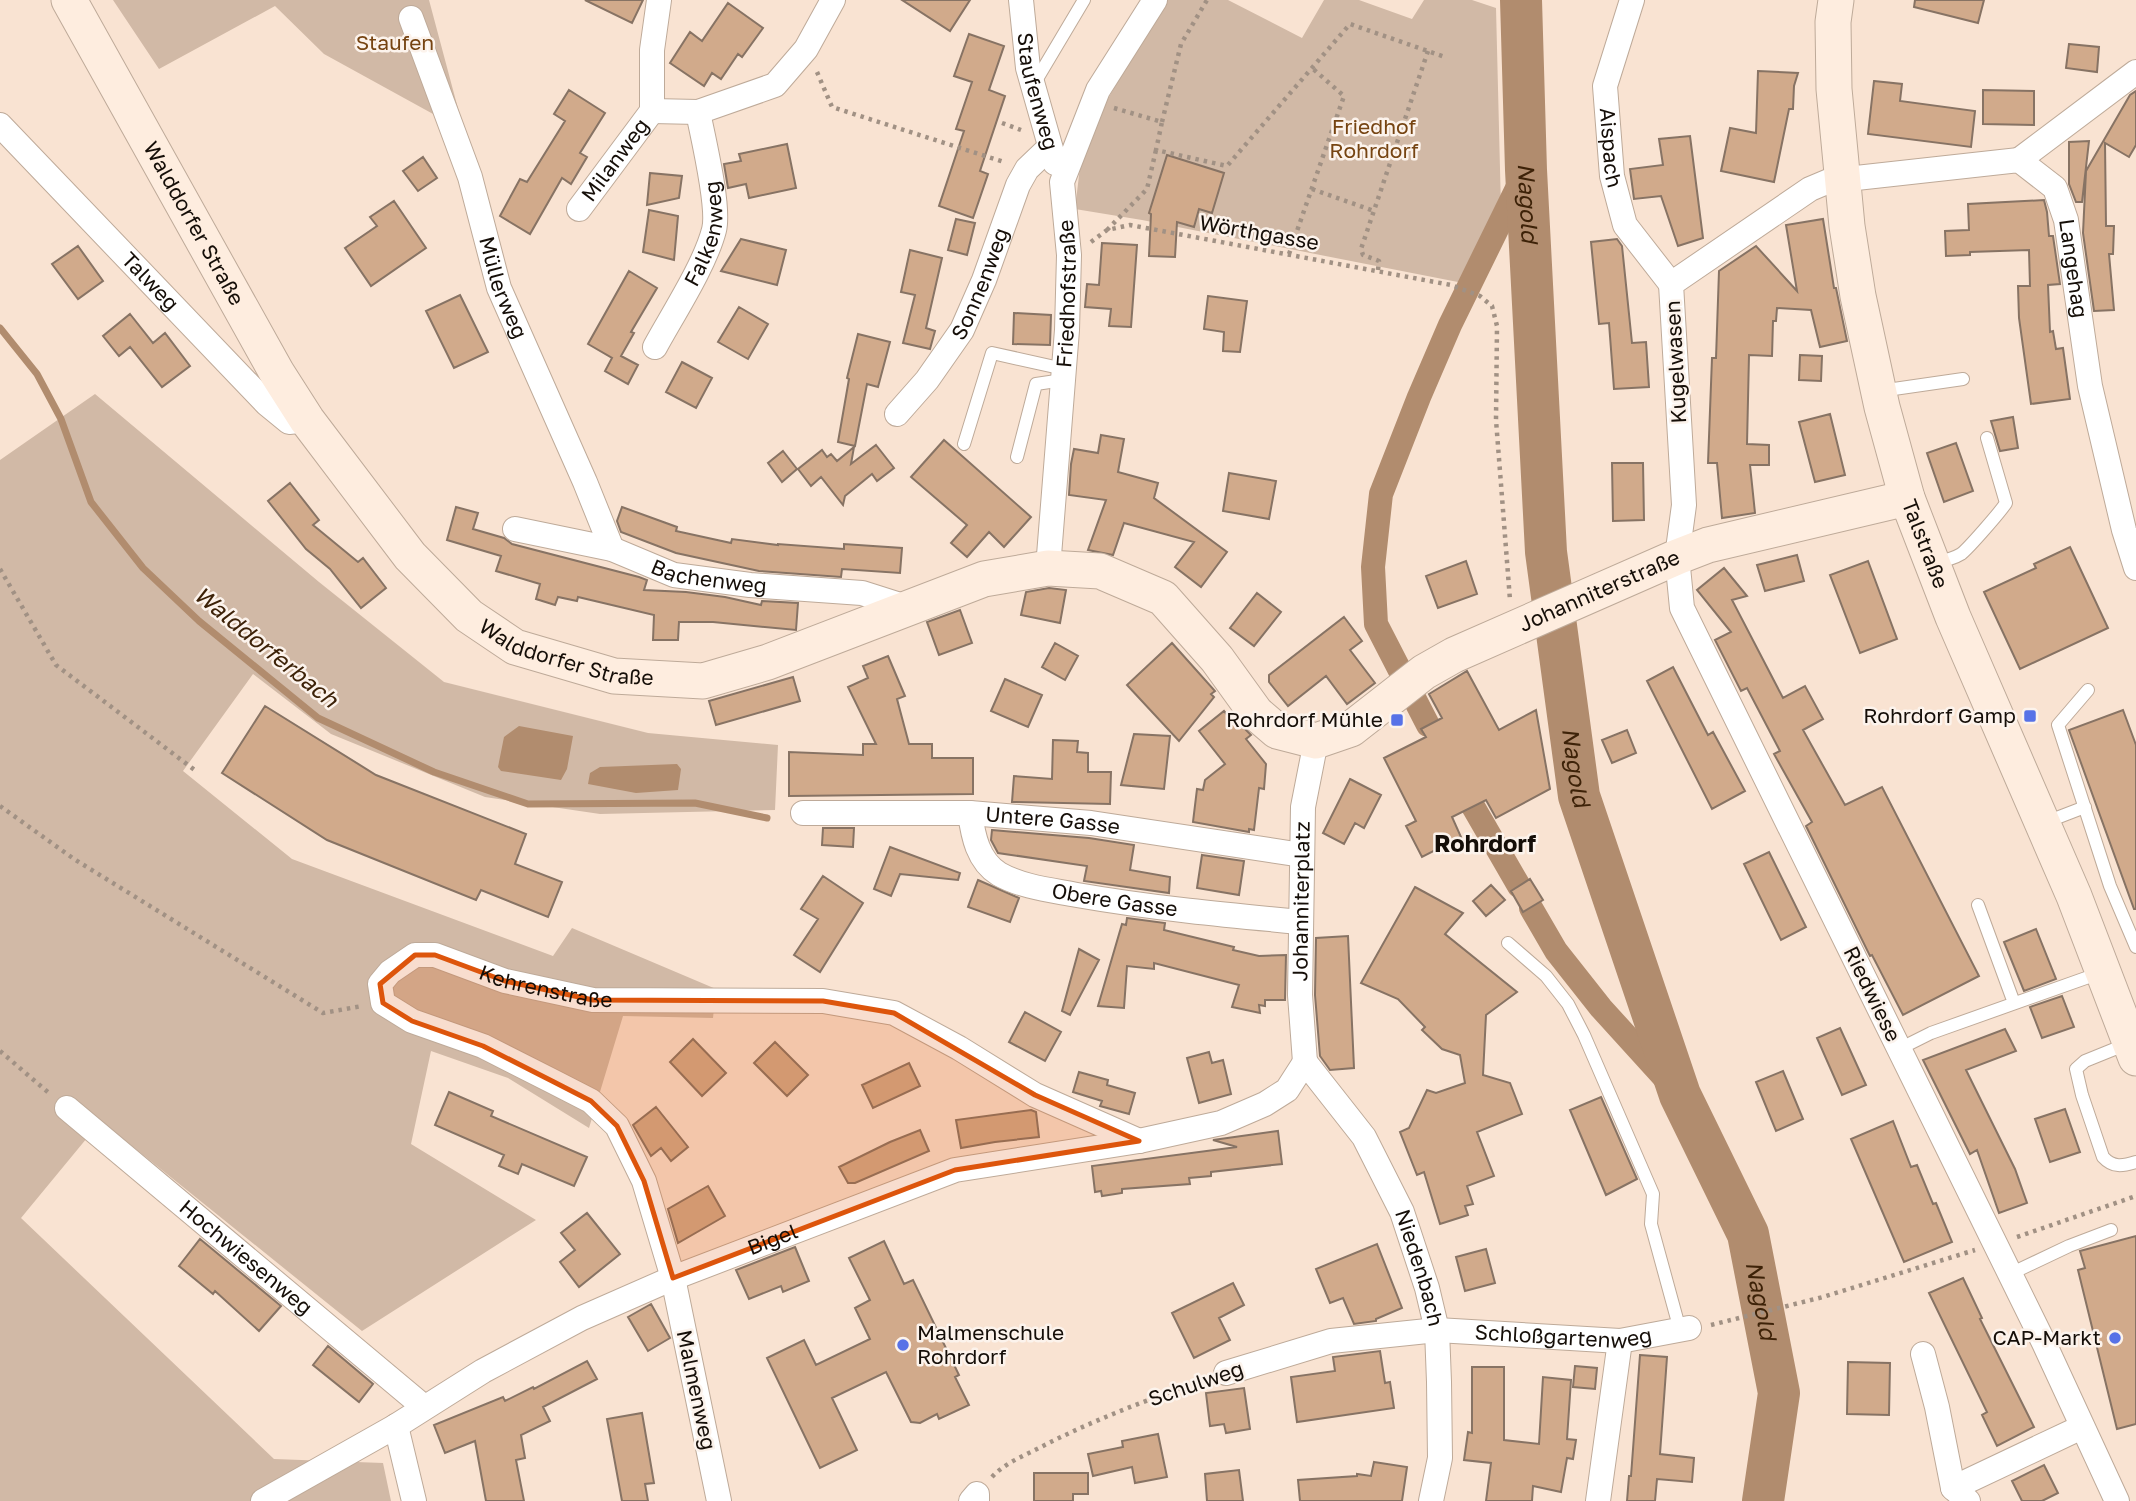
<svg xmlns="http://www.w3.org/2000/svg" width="2136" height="1501" font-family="'Golos Text',sans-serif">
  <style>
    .green { fill: #d1b9a6 }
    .water { fill: #b18c6e }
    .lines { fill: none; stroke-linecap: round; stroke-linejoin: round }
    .stream { stroke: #b18c6e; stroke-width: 7 }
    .canal { stroke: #b18c6e; stroke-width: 24 }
    .river { stroke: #b18c6e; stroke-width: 42 }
    .building { fill: #d1aa8b; stroke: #877364; stroke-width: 2 }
    .lane-casing { stroke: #beaa99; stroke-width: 14 }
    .street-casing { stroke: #beaa99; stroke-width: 26 }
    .secondary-casing { stroke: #beaa99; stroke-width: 37 }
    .path { stroke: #a19184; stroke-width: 4.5; stroke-dasharray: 3.5 5; stroke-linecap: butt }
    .lane { stroke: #fff; stroke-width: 12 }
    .street { stroke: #fff; stroke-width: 24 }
    .secondary { stroke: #feeddf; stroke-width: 35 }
    .marked { fill: #dd550c; fill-opacity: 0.2; stroke: #dd550c; stroke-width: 5; stroke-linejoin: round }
    .poi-dot { fill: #5772e7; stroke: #fcf3ec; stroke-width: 2.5 }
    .labels { text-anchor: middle; stroke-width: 5; stroke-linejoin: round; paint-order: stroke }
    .park-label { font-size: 21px; fill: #764412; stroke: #fcf3ec }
    .street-label { font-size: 21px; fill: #150e08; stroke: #fcf3ec }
    .poi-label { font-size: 21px; fill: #150e08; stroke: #fcf3ec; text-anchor: end }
    .water-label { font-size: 23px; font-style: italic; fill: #3d2208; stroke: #fcf3ec }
    .quarter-label { font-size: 24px; font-weight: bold; fill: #150e08; stroke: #fcf3ec }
  </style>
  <rect width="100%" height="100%" fill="#f9e3d2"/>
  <path class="green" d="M113,0H429L464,131L324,54L275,6L159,69Z
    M1165,0H1228L1302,38L1324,0H1359L1412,19L1424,0H1472L1496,8L1501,209L1463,283L1142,220L1075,209L1083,142Z
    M95,394L319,582L444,682L648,733L778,745L775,810L600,814L485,797L331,734L253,674L183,771L292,859L553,956L572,928L716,989L713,1018L623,1016L589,1128L508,1078L431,1051L411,1144L536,1220L362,1331L101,1121L21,1218L274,1459L383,1463L391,1501H0V460Z"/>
  <path class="water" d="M519,726L573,736L567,769L561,780L501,771L498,767L504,737Z
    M677,764L681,769L678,790L636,793L588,784L590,773L600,767Z"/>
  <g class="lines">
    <path class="stream" d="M0,328L37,374L61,419L91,502L143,568L199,621L318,718L434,772L528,804L695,803L767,818"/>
    <path class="canal" d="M1428,725L1376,624L1373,567L1381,494L1419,397L1450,325L1526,170
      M1456,777L1519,886
      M1531,908L1556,951L1601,1008L1680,1095"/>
    <path class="river" id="s1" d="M1521,0L1526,170L1546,552L1579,796L1680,1095L1748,1234L1779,1393L1763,1501"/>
  </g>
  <path class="building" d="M585,0H643L632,23Z
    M902,0H970L950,31Z
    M1915,0H1984L1978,23L1914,7Z
    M728,3L763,28L742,57L738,54L721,79L712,73L704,86L670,63L690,32L702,41Z
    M969,34L1004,46L989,90L1005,96L980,171L988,174L973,218L939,206L964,131L956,129L972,82L954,76Z
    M2069,44L2099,47L2097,72L2066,68Z
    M1758,71L1798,73L1794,86L1793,109H1789L1774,182L1721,171L1730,128L1756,133Z
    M1874,81L1902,84L1900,101L1975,111L1971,147L1868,134Z
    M569,90L605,113L580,153L587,157L571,184L562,178L530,234L500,216L520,179L527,182L565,121L554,114Z
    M1983,90L2034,91V125L1983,124Z
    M2136,91V145L2129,157L2105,143L2106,226H2114L2113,254H2109L2114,310L2094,311L2083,233L2086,171L2130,95Z
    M1690,136L1703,238L1678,246L1661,196L1634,199L1630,169L1663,165L1659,139Z
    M2089,141L2082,202H2076L2069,184V142Z
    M787,144L796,188L749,198L746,184L728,188L724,164L741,161L739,154Z
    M1167,155L1224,173L1212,213L1199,209L1194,227L1177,222L1175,257L1149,256L1151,214L1149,213Z
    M423,157L437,178L418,191L403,171Z
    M650,173L682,176L679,198L647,205Z
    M2044,200L2047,212L2049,236H2053L2060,284L2048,285L2050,332L2053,331L2056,349L2063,348L2070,399L2031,404L2019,318L2018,286H2030L2029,250L1970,252V255L1946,256L1945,231L1969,230L1968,204Z
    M394,201L426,248L371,286L345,248L377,226L370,217Z
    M649,210L678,216L674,260L643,252Z
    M956,219L975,223L967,255L948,250Z
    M1823,219L1834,288H1836L1847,341L1820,347L1811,310L1777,308L1776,321H1773L1772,356L1749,355L1747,444L1769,445V465H1750L1755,513L1722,518L1717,463H1708L1712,358H1716L1719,271L1756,246L1797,291L1786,225Z
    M741,239L786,250L777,285L721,271Z
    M1617,239L1622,246L1632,343L1646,342L1649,387L1614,389L1609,323L1599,324L1591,242Z
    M1102,243L1137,245L1131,327L1109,326L1111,309L1085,307L1087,284L1099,285Z
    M78,246L103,281L78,299L52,264Z
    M910,250L942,258L926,328L935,331L930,349L903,343L915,295L901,292Z
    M629,271L657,288L631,332L634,333L621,356L638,365L628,384L605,371L612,358L588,344Z
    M460,295L488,352L454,368L426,311Z
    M1208,296L1247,301L1240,352L1223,351L1224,332L1204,329Z
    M739,307L768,324L748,359L718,342Z
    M1014,313L1051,315L1050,345L1013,344Z
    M130,314L153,343L165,333L190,366L162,387L130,347L119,356L103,336Z
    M858,334L890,342L878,387L867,384L855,446L838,442L849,379L847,378Z
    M1800,355L1822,356L1821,381L1799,380Z
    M682,362L712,378L696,408L666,392Z
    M1830,414L1845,475L1815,482L1799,422Z
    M2013,417L2018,448L2000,451L1991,421Z
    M1101,435L1124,439L1118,472L1158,483L1154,498L1227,552L1201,587L1175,567L1194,542L1124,523L1113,555L1088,550L1106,500L1069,495L1071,464L1074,449L1098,453Z
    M944,440L1031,517L1004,547L989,532L967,557L951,543L967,525L911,477Z
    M1956,443L1973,491L1944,502L1927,453Z
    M876,445L894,468L877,481L872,474L845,496L843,505L821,477L811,486L798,469L822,450L827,457L831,454L837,461L854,447L851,464Z
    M783,451L797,469L782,482L768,463Z
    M1612,463H1643L1644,520L1613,521Z
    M1229,473L1276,481L1269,519L1223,511Z
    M290,483L319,520L313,525L358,562L363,558L386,588L361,608L330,569L306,549L268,501Z
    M456,507L478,513L473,529L504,538L512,544L639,577L647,580L644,590L686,592L725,597L761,605L762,601L798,603L796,630L713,622H679L678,640H653L654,615L578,597L577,601L558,597L555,605L536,599L540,584L496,571L501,556L447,540Z
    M622,507L677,527L676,531L731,543L732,539L778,545V544L844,549V544L902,548L900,573L842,569L841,577L759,571L676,553L621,532L617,521Z
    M2070,547L2108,628L2020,669L1984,592L2036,568L2034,564Z
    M1797,555L1804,581L1765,591L1757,565Z
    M1466,561L1477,594L1438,608L1426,576Z
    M1868,561L1897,639L1860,653L1830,575Z
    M1724,568L1747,596L1732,600L1783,698L1805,686L1823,719L1803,730L1845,805L1882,787L1979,976L1903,1015L1872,955L1870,956L1806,826L1812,822L1774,754L1780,751L1747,688L1741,691L1715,640L1731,632L1697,590Z
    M1049,588L1066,590L1060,623L1021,615L1026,592Z
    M1257,593L1281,612L1254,646L1230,628Z
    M960,610L972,643L939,655L927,622Z
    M1344,617L1362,641L1350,650L1375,683L1347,704L1326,676L1288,706L1269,682V675Z
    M1055,643L1078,656L1065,680L1042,667Z
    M1172,643L1215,691L1211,694L1214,697L1179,741L1127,685Z
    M888,656L905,696L897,699L909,744H932V758H973V794L789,796V752L863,755V744H876L848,687L868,678L863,666Z
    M1673,667L1708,735L1713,732L1745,791L1712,809L1647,681Z
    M1467,671L1499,730L1536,710L1550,789L1496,818L1486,800L1452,817L1461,837L1422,857L1406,826L1416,821L1384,758L1426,737L1421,729L1442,718L1429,694Z
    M793,677L800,701L716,725L709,701Z
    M1005,679L1042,695L1028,727L991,711Z
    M265,706L376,775L526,834L515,864L562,882L548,917L481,890L476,900L327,840L222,773Z
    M2123,710L2136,745V909H2134L2069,730Z
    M1224,711L1235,724L1238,722L1251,735L1246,739L1266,764L1264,789L1259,788L1254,830L1249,829V832L1193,822L1197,789L1203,790L1205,780L1225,764L1199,731Z
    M1627,730L1636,753L1612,763L1602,740Z
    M1134,734L1170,736L1164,789L1121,785Z
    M1053,740L1078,741L1077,752L1088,753V772H1111L1110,804L1012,802L1014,776L1052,779Z
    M1350,779L1381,795L1364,828L1355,823L1344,844L1323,833Z
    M823,828H854L853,847L822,845Z
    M992,830L1089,838L1134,845L1130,870L1170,877L1169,893L1084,881L1087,866L998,853L991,840Z
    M890,847L960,873L958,880L900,874L891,896L874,889Z
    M1769,852L1806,927L1781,940L1744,864Z
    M1202,855L1244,861L1239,895L1197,888Z
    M823,876L863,903L820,972L794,955L818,919L801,909Z
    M1530,879L1543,900L1523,912L1511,891Z
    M978,880L1019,898L1010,922L968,907Z
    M1491,885L1505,900L1486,916L1473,901Z
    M1415,887L1463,913L1445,934L1517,992L1486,1015L1483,1075L1510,1083L1522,1114L1477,1132L1494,1176L1467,1186L1473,1204L1465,1206L1468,1215L1440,1224L1424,1172L1417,1175L1400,1132L1409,1128L1427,1090L1436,1093L1465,1083L1460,1055L1442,1049L1422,1030L1425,1027L1398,999L1361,983Z
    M1127,918L1165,923L1164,930L1234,947L1233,950L1259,956L1286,955L1285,1000H1265V1006L1259,1005L1260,1013L1232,1007L1239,985L1154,963V969L1127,966L1124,1008L1098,1006L1122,924L1126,925Z
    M2036,929L2056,979L2024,991L2004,942Z
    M1348,936L1354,1068L1330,1070L1320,1056L1315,995L1316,938Z
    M1079,949L1099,960L1070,1015L1062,1011Z
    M2062,996L2074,1027L2042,1038L2030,1007Z
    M1025,1012L1061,1032L1045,1061L1009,1042Z
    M1840,1028L1866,1085L1842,1095L1817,1038Z
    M2005,1029L2016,1051L1966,1070L2015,1169L2027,1203L1999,1213L1977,1150L1970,1154L1923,1060Z
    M693,1039L726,1073L702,1096L670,1062Z
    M775,1042L808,1075L787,1096L754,1063Z
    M1209,1052L1212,1063L1223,1060L1231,1094L1199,1103L1187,1058Z
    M909,1063L920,1086L873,1108L862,1085Z
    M1783,1071L1803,1119L1776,1131L1756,1082Z
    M1079,1072L1108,1080L1107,1085L1135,1093L1129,1114L1100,1106L1102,1101L1073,1092Z
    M449,1092L493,1111L491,1116L587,1157L574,1186L522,1164L518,1174L499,1166L504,1155L435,1125Z
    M1601,1097L1637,1179L1606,1195L1570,1110Z
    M656,1107L688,1147L671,1161L661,1148L651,1156L633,1125Z
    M2065,1109L2080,1152L2050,1162L2035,1119Z
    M1031,1110L1036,1112L1039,1137L995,1142L961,1148L956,1120Z
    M1893,1121L1911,1167L1917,1165L1933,1204L1936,1203L1952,1242L1904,1262L1851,1139Z
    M920,1130L929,1151L855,1183H848L839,1167L890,1142Z
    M1278,1131L1282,1164L1211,1172V1176L1189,1178L1190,1184L1122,1189V1193L1102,1196L1101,1191L1095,1192L1092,1166L1237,1147L1213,1140Z
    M708,1186L725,1216L678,1243L668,1209Z
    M587,1213L620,1254L579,1287L560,1262L575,1250L561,1233Z
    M2136,1236V1424L2117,1429L2078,1270L2085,1268L2080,1251Z
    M200,1239L281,1306L259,1331L215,1291L213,1294L179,1266Z
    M884,1241L904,1284L913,1280L959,1375L955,1377L969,1405L939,1419L937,1414L920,1423L911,1422L886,1372L832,1398L857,1450L820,1468L767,1358L804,1340L816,1365L870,1339L855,1308L870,1300L849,1258Z
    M1377,1244L1402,1308L1376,1319V1321L1354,1324L1343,1298L1330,1303L1316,1269Z
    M795,1247L809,1281L783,1292L781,1286L749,1299L736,1270Z
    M1486,1249L1495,1283L1465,1291L1456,1257Z
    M1963,1278L1982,1318L1980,1319L2034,1427L1997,1446L1982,1415L1987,1412L1929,1293Z
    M1233,1283L1244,1305L1219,1318L1230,1340L1194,1358L1172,1313Z
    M651,1304L670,1338L648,1351L628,1317Z
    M328,1346L373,1384L359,1402L313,1365Z
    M1380,1351L1385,1383L1390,1382L1394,1408L1297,1422L1291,1377L1335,1371L1333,1357Z
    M1640,1355L1667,1357L1660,1454L1694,1458L1692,1482L1657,1479L1655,1501H1627L1629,1476H1631Z
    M587,1361L597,1379L543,1407L550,1421L521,1435L525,1458L516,1460L524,1501H486L475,1441L445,1453L434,1425L503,1397L505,1401L533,1387L534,1389Z
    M1848,1362L1890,1363L1889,1415L1847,1414Z
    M1575,1366L1597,1368L1595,1389L1573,1387Z
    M1472,1367H1504V1440L1539,1444L1543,1377L1571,1380L1567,1439L1576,1440L1573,1459L1567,1458L1561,1492L1533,1486L1532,1501H1486L1491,1463L1464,1460L1468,1432L1472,1433Z
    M1244,1388L1250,1429L1226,1433L1224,1424L1210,1426L1206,1393Z
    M642,1413L654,1483L645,1484L648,1501H622L607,1419Z
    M1158,1434L1167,1477L1135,1483L1132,1467L1093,1476L1088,1454L1123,1447L1122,1441Z
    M1374,1462L1407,1467L1402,1501H1300L1298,1480L1357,1476V1474L1371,1476Z
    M2044,1465L2058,1493L2042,1501H2022L2012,1481Z
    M1239,1470L1243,1501H1207L1205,1474Z
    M1034,1473H1088V1494H1073V1501H1034Z"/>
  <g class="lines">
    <g class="lane-casing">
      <path id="lane" d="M1034,84L1084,0
        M1880,391L1963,379
        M964,444L992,353L1064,369
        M1017,457L1036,384L1063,380
        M1934,563C1943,561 1953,559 1961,554C1968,549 2001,511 2006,503L1987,438
        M2088,690L2058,725L2110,886L2136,947
        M2046,822L2085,807
        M1978,905L2014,1003
        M1508,943L1546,976L1568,1004L1584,1035L1653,1194L1651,1224L1680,1330
        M2127,1044L2085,1061L2076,1069L2082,1095L2103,1157C2113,1168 2123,1166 2136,1162
        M1899,1049L1931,1033L2100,973
        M2010,1274L2069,1246L2111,1230"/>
    </g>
    <g class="street-casing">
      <g id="street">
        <path id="s2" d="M1021,0L1028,68L1055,163"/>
        <path id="s3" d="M1632,0L1605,86L1612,176L1625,225L1671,284"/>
        <path id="s4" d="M411,18L470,177L499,288L585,482L612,549"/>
        <path d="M652,111L698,112L775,85L806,49L833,0"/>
        <path d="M652,111V50L659,0"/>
        <path id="s5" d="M0,125L267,404L289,422L307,420"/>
        <path d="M2019,160L2136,72"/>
        <path id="s6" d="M579,209L652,111"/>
        <path id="s7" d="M655,347C673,314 705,265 714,230C720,207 703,138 698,112"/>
        <path id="s8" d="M897,414L927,380L962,330L984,280L1018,185L1027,169L1049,148"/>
        <path id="s9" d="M515,529L612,549L674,575L750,585L862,593L906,607"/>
        <path id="s10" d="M1048,568L1067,330L1069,255L1062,182L1098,90L1155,0"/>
        <path id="s11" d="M803,813H970L1091,823L1302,855"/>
        <path id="s12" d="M970,813C973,836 978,861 999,874C1022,887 1051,890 1077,895C1151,908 1226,915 1301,922"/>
        <path id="s13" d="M1305,1062L1364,1137L1402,1212L1427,1288L1437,1330L1439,1382L1440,1458L1431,1501"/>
        <path id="s14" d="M1305,1062L1300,995L1303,807L1316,741"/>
        <path id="s15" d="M67,1108L424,1407"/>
        <path d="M1923,1354L1937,1407L1953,1488L1968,1501"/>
        <path id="s16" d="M1226,1373L1331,1341L1437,1330L1620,1341L1689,1328"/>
        <path d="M396,1426L414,1501"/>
        <path d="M1953,1488L2082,1427"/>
        <path id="s17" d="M263,1501L396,1426L483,1371L582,1318L673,1278L955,1170L1139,1141L1221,1123L1265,1104L1287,1090L1305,1062"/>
        <path id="s18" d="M719,1501L673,1278L644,1181L617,1126L591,1101L554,1082L483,1046L412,1021L383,1003L380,984L390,972L415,955H435L505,981L593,1000L823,1001L894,1013L959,1048L1035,1095L1139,1141"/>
        <path d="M971,1501L977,1494V1501"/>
        <path d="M1598,1501L1620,1341"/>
        <path id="s19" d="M2117,1501L2044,1343L1682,608L1677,557L1684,505L1671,284L1810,189L1829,181L2019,160L2055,188L2066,220L2090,386L2124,530L2136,568"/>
      </g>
    </g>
    <g class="secondary-casing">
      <g id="secondary">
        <path id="s20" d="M69,0L277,373L307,420L410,556L469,616L515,647L614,676L703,681L768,662L984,579L1048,568L1100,571L1163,598L1217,659L1256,713L1277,731L1316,741L1351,729L1424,672L1454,655L1677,557L1708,545L1907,498"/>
        <path id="s21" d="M1836,0L1833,22L1834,89L1847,226L1858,296L1882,407L1907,498L1953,617L2074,896L2136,1058"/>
      </g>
    </g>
    <path class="path" d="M817,72L832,107L1004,162
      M1114,108L1162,122L1156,150L1227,166L1350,24L1445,57
      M1162,122L1181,44L1207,0
      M1002,123L1021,130
      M1312,189L1374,211
      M1107,230L1147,189L1156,150
      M1091,242L1107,230L1130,225L1451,285L1480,296L1492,306L1497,326L1496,420L1510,600
      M1289,254L1344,96L1312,68
      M1378,270L1379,261L1363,255L1361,249L1428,51
      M0,569L56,665L196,771
      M0,806L74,859L323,1013L362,1006
      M0,1051L50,1094
      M2017,1237L2136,1196
      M1711,1325L1823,1297L1975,1250
      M992,1477C1004,1464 1021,1457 1037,1449C1091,1421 1148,1399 1205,1380"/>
    <use href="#lane" class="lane"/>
    <use href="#street" class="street"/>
    <use href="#secondary" class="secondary"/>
  </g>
  <path class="marked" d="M415,955H435L505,981L593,1000L823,1001L894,1013L1035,1095L1139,1141L955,1170L673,1278L644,1181L617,1126L591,1101L554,1082L483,1046L412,1021L383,1003L380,984Z"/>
  <g class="poi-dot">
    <rect x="2023" y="709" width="14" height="14" rx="3.5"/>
    <rect x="1390" y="713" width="14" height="14" rx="3.5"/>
    <circle cx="2115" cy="1338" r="7"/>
    <circle cx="903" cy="1345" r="7"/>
  </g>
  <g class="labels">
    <g class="park-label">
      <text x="395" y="50">Staufen</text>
      <text x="1374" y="134">Friedhof<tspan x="1374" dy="24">Rohrdorf</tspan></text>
    </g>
    <g class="street-label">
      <text dy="7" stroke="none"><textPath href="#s2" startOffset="93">Staufenweg</textPath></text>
      <text dy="7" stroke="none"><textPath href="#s3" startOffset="152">Aispach</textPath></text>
      <text dy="7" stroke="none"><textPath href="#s6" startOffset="61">Milanweg</textPath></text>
      <text dy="7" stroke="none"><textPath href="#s20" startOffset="256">Walddorfer Straße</textPath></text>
      <text dy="7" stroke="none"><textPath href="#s7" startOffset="126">Falkenweg</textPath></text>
      <text transform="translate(1259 233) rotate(10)" y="7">Wörthgasse</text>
      <text dy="7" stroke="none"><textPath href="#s19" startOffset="1827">Langehag</textPath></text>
      <text dy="7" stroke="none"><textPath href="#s5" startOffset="217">Talweg</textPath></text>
      <text dy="7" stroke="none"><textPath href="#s8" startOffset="156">Sonnenweg</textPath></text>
      <text dy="7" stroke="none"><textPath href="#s4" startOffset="285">Müllerweg</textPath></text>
      <text dy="7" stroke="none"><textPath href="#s10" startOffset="275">Friedhofstraße</textPath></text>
      <text transform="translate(1676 362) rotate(-93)" y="7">Kugelwasen</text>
      <text dy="7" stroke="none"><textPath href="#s21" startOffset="555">Talstraße</textPath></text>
      <text dy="7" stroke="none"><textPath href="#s9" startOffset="201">Bachenweg</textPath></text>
      <text dy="7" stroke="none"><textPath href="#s20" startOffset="2009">Johanniterstraße</textPath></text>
      <text dy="7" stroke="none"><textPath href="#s20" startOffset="844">Walddorfer Straße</textPath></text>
      <text dy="7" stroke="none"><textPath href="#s11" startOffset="250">Untere Gasse</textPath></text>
      <text dy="7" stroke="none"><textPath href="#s12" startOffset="189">Obere Gasse</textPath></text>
      <text dy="7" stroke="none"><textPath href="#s14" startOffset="161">Johanniterplatz</textPath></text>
      <text dy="7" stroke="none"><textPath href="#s18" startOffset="858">Kehrenstraße</textPath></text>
      <text transform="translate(1872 994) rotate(64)" y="7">Riedwiese</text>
      <text dy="7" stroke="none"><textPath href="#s17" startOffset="574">Bigel</textPath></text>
      <text dy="7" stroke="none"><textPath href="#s15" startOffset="233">Hochwiesenweg</textPath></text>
      <text dy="7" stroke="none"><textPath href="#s13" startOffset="238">Niedenbach</textPath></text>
      <text dy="7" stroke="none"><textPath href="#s16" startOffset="343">Schloßgartenweg</textPath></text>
      <text transform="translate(1196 1384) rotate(-19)" y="7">Schulweg</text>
      <text transform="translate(696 1390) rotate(78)" y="7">Malmenweg</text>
    </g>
    <g class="poi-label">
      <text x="2016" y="723">Rohrdorf Gamp</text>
      <text x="1383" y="727">Rohrdorf Mühle</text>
      <text x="917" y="1340" text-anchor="start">Malmenschule<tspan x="917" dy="24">Rohrdorf</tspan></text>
      <text x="2101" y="1345">CAP-Markt</text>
    </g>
    <g class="water-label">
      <text dy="8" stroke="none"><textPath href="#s1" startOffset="203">Nagold</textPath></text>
      <text transform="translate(266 647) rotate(39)" y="8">Walddorferbach</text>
      <text dy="8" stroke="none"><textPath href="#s1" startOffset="770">Nagold</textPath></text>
      <text dy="8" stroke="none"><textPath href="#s1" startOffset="1337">Nagold</textPath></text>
    </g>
    <g class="quarter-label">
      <text x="1485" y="852">Rohrdorf</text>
    </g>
  </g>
</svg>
